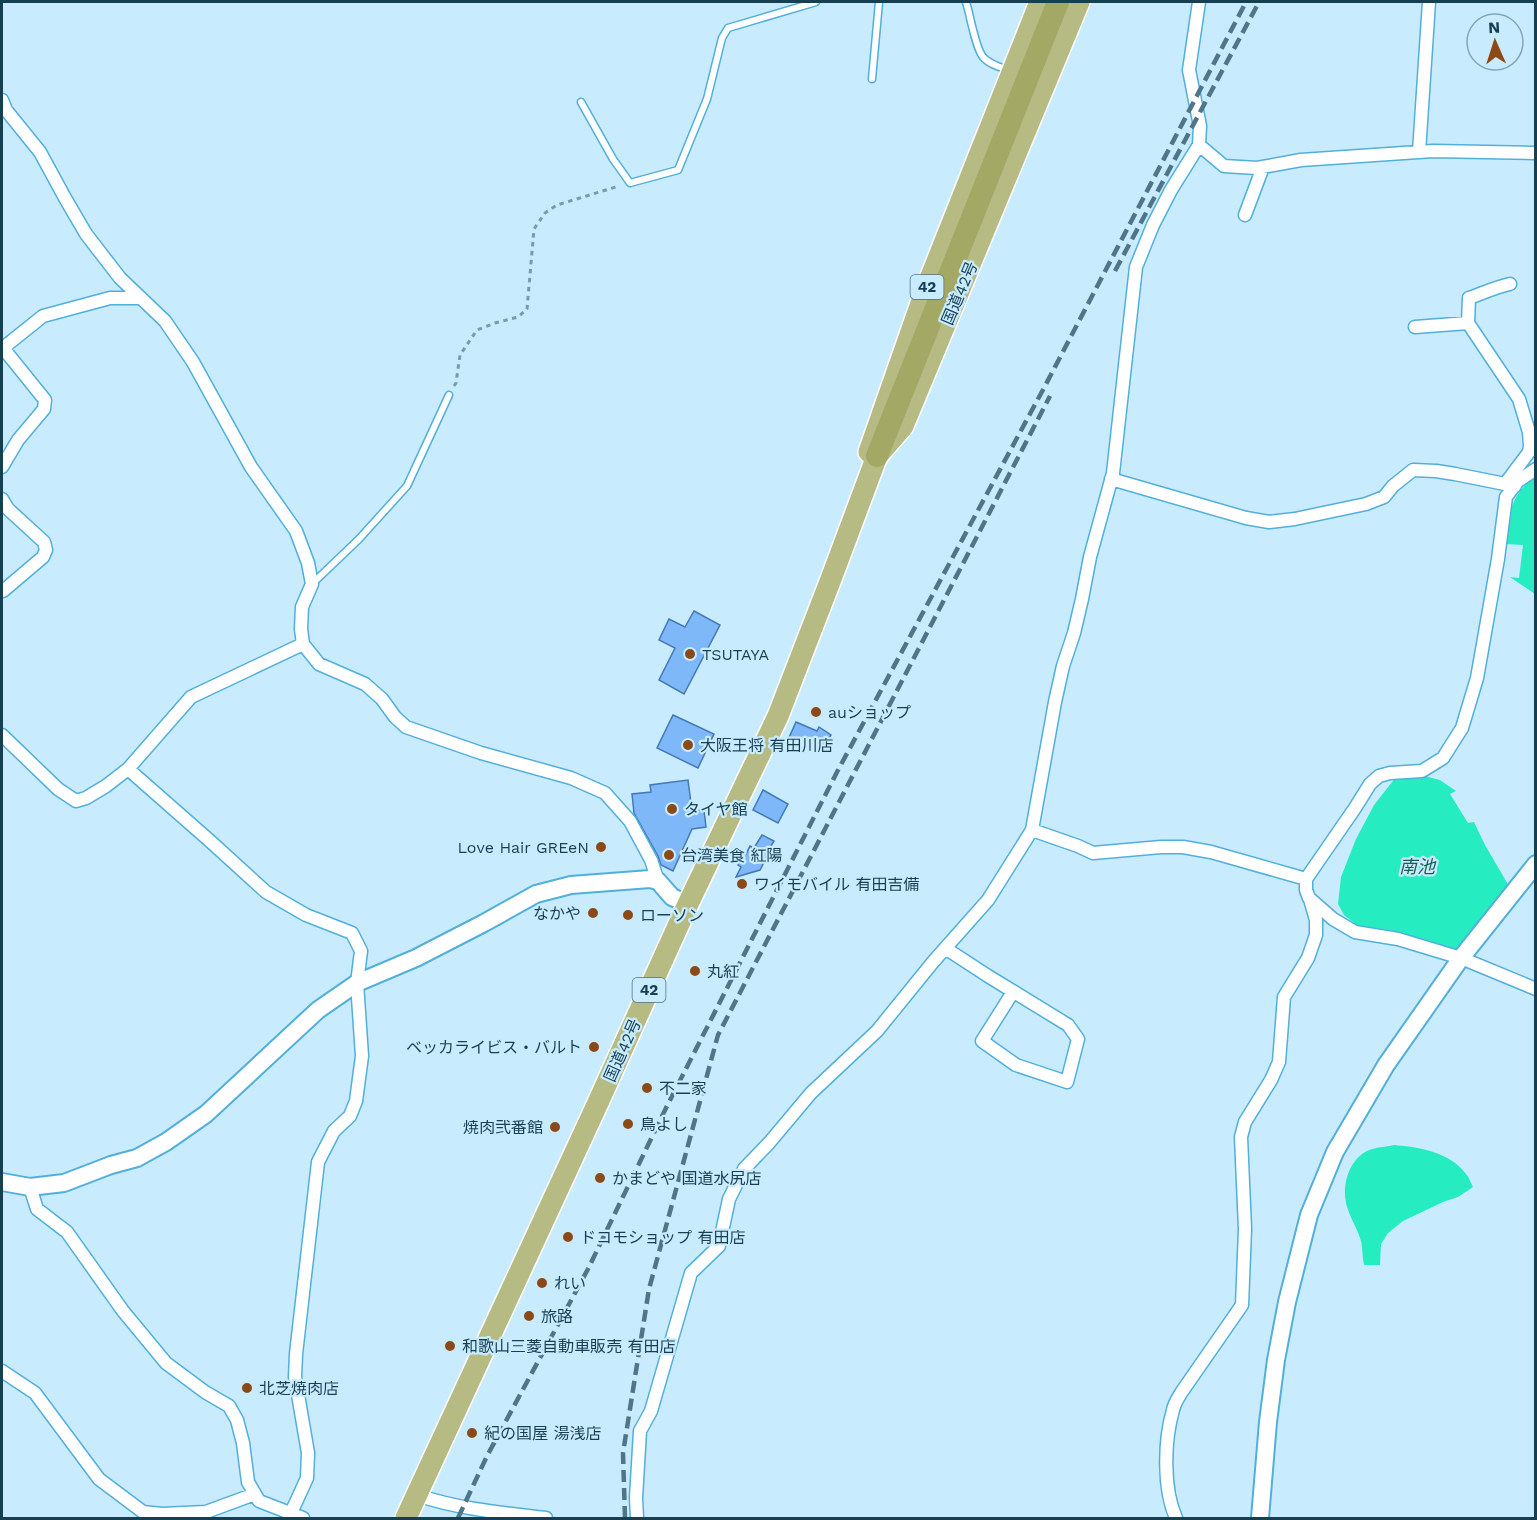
<svg xmlns="http://www.w3.org/2000/svg" width="1537" height="1520" font-family="'Work Sans','Noto Sans JP',sans-serif">
  <style>
    .water { fill: #26edc1 }
    .building { fill: #7fb8f8; stroke: #4379b5; stroke-width: 1.5 }
    .lines { fill: none; stroke-linecap: round; stroke-linejoin: round }
    .service-casing { stroke: #51afdc; stroke-width: 9 }
    .minor-casing { stroke: #51afdc; stroke-width: 15 }
    .tertiary-casing { stroke: #51afdc; stroke-width: 20 }
    .trunk-casing { stroke: #fff; stroke-width: 24 }
    .motorway-casing { stroke: #fff; stroke-width: 26 }
    .path { stroke: #769bae; stroke-width: 3; stroke-dasharray: 4.5 4.5; stroke-linecap: butt }
    .service { stroke: #fff; stroke-width: 6 }
    .minor { stroke: #fff; stroke-width: 12 }
    .tertiary { stroke: #fff; stroke-width: 16 }
    .trunk { stroke: #b6ba83; stroke-width: 21 }
    .motorway { stroke: #a3a864; stroke-width: 22 }
    .rail { stroke: #4e7588; stroke-width: 4.5; stroke-dasharray: 12 6; stroke-linecap: butt }
    .poi-dot { fill: #8b4918; stroke: #c9ebfe; stroke-width: 2 }
    .labels { text-anchor: middle; stroke-width: 4.5; stroke-linejoin: round; paint-order: stroke }
    .shield { fill: #c9ebfe; stroke: #4c7386; stroke-width: 1.5 }
    .shield-label { font-size: 15px; font-weight: bold; fill: #173f52 }
    .street-label { font-size: 16px; fill: #173f52; stroke: #c9ebfe }
    .poi-label { font-size: 16px; fill: #173f52; stroke: #c9ebfe; text-anchor: start }
    .water-label { font-size: 18px; font-style: italic; fill: #18604e; stroke: #c9ebfe }
  </style>
  <rect width="100%" height="100%" fill="#c9ebfe"/>
  <path class="water" d="M1535,475V594L1510,577L1519,578L1523,545L1505,544C1510,511 1509,499 1535,475Z
    M1421,775L1440,780L1456,791L1450,794L1468,823L1474,822L1485,845L1509,886L1458,950L1389,930L1367,929L1357,925L1344,915L1338,904L1341,877L1356,839L1374,805L1396,777Z
    M1394,1145C1419,1147 1450,1152 1466,1174C1469,1177 1471,1183 1473,1187L1458,1197L1443,1202L1403,1221L1388,1233L1381,1244L1380,1265H1364C1362,1256 1363,1246 1360,1238C1356,1226 1349,1216 1346,1203C1342,1185 1349,1160 1367,1151C1375,1147 1386,1147 1394,1145Z"/>
  <path class="building" d="M694,611L720,625L684,694L659,680L675,648L659,640L669,619L685,627Z
    M673,715L714,734L698,768L657,748Z
    M796,722L817,731L819,727L831,735L820,752L805,743L802,750L787,742Z
    M688,780L692,811L704,810L706,827L692,829L673,871L661,865L658,856L634,813L632,794L651,792L650,785Z
    M763,790L788,804L778,823L753,810Z
    M762,835L774,841L766,854L768,855L760,870L736,877L741,867L738,865L744,853L746,854L750,846L754,848Z"/>
  <g class="lines">
    <g class="service-casing">
      <path id="service" d="M966,2C970,14 975,47 983,57C989,64 999,67 1008,70
        M872,79L879,2
        M581,102L613,159L630,183L678,170L707,99L722,38L728,28L816,2
        M313,583L359,539L407,486L449,395"/>
    </g>
    <g class="minor-casing">
      <path id="minor" d="M2,100L6,110L40,152L65,198L86,234L120,278L165,321L193,362L251,467L296,531L308,563L312,584L302,607L301,629L303,644L319,664L365,684L382,699L395,717L406,727L481,753L571,778L605,793L630,821L651,860L658,881
        M1199,145L1224,166L1257,168L1301,160L1433,151L1536,153
        M1419,152L1429,2
        M1245,215L1263,167
        M1415,327L1468,323
        M2,467L18,440L44,409L45,400L3,348L43,316L110,298H141
        M1536,469L1518,481L1506,497L1498,559L1477,678L1462,728L1443,758L1422,771L1390,773L1379,776L1370,784L1355,808L1306,879V890L1309,898L1333,919L1355,932L1398,939L1461,958L1536,989
        M1111,479L1246,518L1269,522L1295,519L1366,504L1384,497L1393,486L1413,470L1436,471L1455,474L1515,486
        M1505,484L1529,452L1530,446L1529,432L1519,399L1468,323L1469,298C1483,293 1496,287 1510,284
        M2,499L8,509L44,542L46,550L43,557L3,591
        M2,735L58,789L76,801L86,798L106,786L128,769L191,697L303,644
        M128,769L210,841L266,892L306,915L352,933L361,951L357,983L362,1056L356,1101L350,1116L334,1131L318,1162L296,1354L295,1377L308,1453L307,1478L291,1513
        M1032,830L1078,846L1093,853L1161,847H1183L1211,852L1306,879
        M945,948L988,976L1068,1025L1078,1039L1067,1082L1016,1065L982,1041L1013,992
        M30,1187L37,1209L67,1232L123,1311L166,1363L205,1392L229,1406L237,1420L243,1443L248,1482L259,1501L303,1518
        M2,1371L35,1393L99,1479L143,1512L162,1514L206,1512L255,1494
        M417,1495C458,1509 502,1513 546,1518
        M637,1518L636,1498L640,1431L651,1411L691,1273L719,1246L729,1199L744,1169L769,1143L811,1093L877,1031L933,962L988,900L1032,830L1055,702L1063,666L1074,633L1082,599L1090,557L1113,473L1136,267L1153,225L1171,190L1199,145L1200,126L1189,70L1199,2
        M1176,1518C1163,1489 1164,1441 1173,1410C1174,1404 1178,1398 1181,1393L1242,1305L1245,1229L1241,1137L1245,1122L1271,1080L1279,1062L1284,997L1308,958L1316,935V920L1310,899"/>
    </g>
    <g class="tertiary-casing">
      <path id="tertiary" d="M2,1182L30,1187L64,1183L111,1165L137,1158L166,1142L206,1114L318,1010L357,983L416,958L484,923L536,894L571,885L650,879L658,881L672,897L688,904
        M1260,1518L1268,1422L1276,1360L1287,1302L1309,1215L1335,1152L1386,1065L1461,958L1536,864"/>
    </g>
    <g class="trunk-casing">
      <path id="trunk" d="M869,452L926,289L1040,2
        M406,1518L596,1107L688,904L778,716L831,579L877,456L903,426L1079,2"/>
    </g>
    <g class="motorway-casing">
      <path id="motorway" d="M877,456L1058,2"/>
    </g>
    <path class="path" d="M454,386L456,383L460,355L477,330L495,323L518,317L527,309L534,229L545,213L557,205L619,186"/>
    <use href="#service" class="service"/>
    <use href="#minor" class="minor"/>
    <use href="#tertiary" class="tertiary"/>
    <use href="#trunk" class="trunk"/>
    <use href="#motorway" class="motorway"/>
    <path class="rail" d="M1115,271L1259,2
      M458,1518L487,1456L588,1269L666,1108L837,772L1045,386L1246,2
      M625,1518L623,1453L649,1289L718,1035L1050,396"/>
  </g>
  <g class="poi-dot">
    <circle cx="690" cy="654" r="6"/>
    <circle cx="816" cy="712" r="6"/>
    <circle cx="688" cy="745" r="6"/>
    <circle cx="672" cy="809" r="6"/>
    <circle cx="601" cy="847" r="6"/>
    <circle cx="669" cy="855" r="6"/>
    <circle cx="742" cy="884" r="6"/>
    <circle cx="593" cy="913" r="6"/>
    <circle cx="628" cy="915" r="6"/>
    <circle cx="695" cy="971" r="6"/>
    <circle cx="594" cy="1047" r="6"/>
    <circle cx="647" cy="1088" r="6"/>
    <circle cx="628" cy="1124" r="6"/>
    <circle cx="555" cy="1127" r="6"/>
    <circle cx="600" cy="1178" r="6"/>
    <circle cx="568" cy="1237" r="6"/>
    <circle cx="542" cy="1283" r="6"/>
    <circle cx="529" cy="1316" r="6"/>
    <circle cx="450" cy="1346" r="6"/>
    <circle cx="247" cy="1388" r="6"/>
    <circle cx="472" cy="1433" r="6"/>
  </g>
  <g class="labels">
    <g class="shield">
      <rect x="910.5" y="275" width="33" height="24" rx="4.5"/>
      <rect x="632.5" y="978" width="33" height="24" rx="4.5"/>
    </g>
    <g class="shield-label">
      <text x="927" y="292">42</text>
      <text x="649" y="995">42</text>
    </g>
    <g class="street-label">
      <text transform="translate(959 293) rotate(-67)" y="6">国道42号</text>
      <text transform="translate(622 1050) rotate(-66)" y="6">国道42号</text>
    </g>
    <g class="poi-label">
      <text x="702" y="660">TSUTAYA</text>
      <text x="828" y="718">auショップ</text>
      <text x="700" y="751">大阪王将 有田川店</text>
      <text x="684" y="815">タイヤ館</text>
      <text x="589" y="853" text-anchor="end">Love Hair GREeN</text>
      <text x="681" y="861">台湾美食 紅陽</text>
      <text x="754" y="890">ワイモバイル 有田吉備</text>
      <text x="581" y="919" text-anchor="end">なかや</text>
      <text x="640" y="921">ローソン</text>
      <text x="707" y="977">丸紅</text>
      <text x="582" y="1053" text-anchor="end">ベッカライビス・バルト</text>
      <text x="659" y="1094">不二家</text>
      <text x="640" y="1130">鳥よし</text>
      <text x="543" y="1133" text-anchor="end">焼肉弐番館</text>
      <text x="612" y="1184">かまどや 国道水尻店</text>
      <text x="580" y="1243">ドコモショップ 有田店</text>
      <text x="554" y="1289">れい</text>
      <text x="541" y="1322">旅路</text>
      <text x="462" y="1352">和歌山三菱自動車販売 有田店</text>
      <text x="259" y="1394">北芝焼肉店</text>
      <text x="484" y="1439">紀の国屋 湯浅店</text>
    </g>
    <g class="water-label">
      <text x="1417" y="873">南池</text>
    </g>
  </g>
  <rect width="1537" height="1520" fill="none" stroke="#173f52" stroke-width="6"/>
  <g transform="translate(1495 42) rotate(357)"><circle r="28" fill="#c9ebfe" stroke="#82a6b9" stroke-width="1.5"/>
  <path d="M0-4.5L10 22L0 15L-10 22Z" fill="#8b4918"/>
  <text y="-9" font-size="16" font-weight="bold" text-anchor="middle" fill="#173f52">N</text>
  </g>
</svg>
